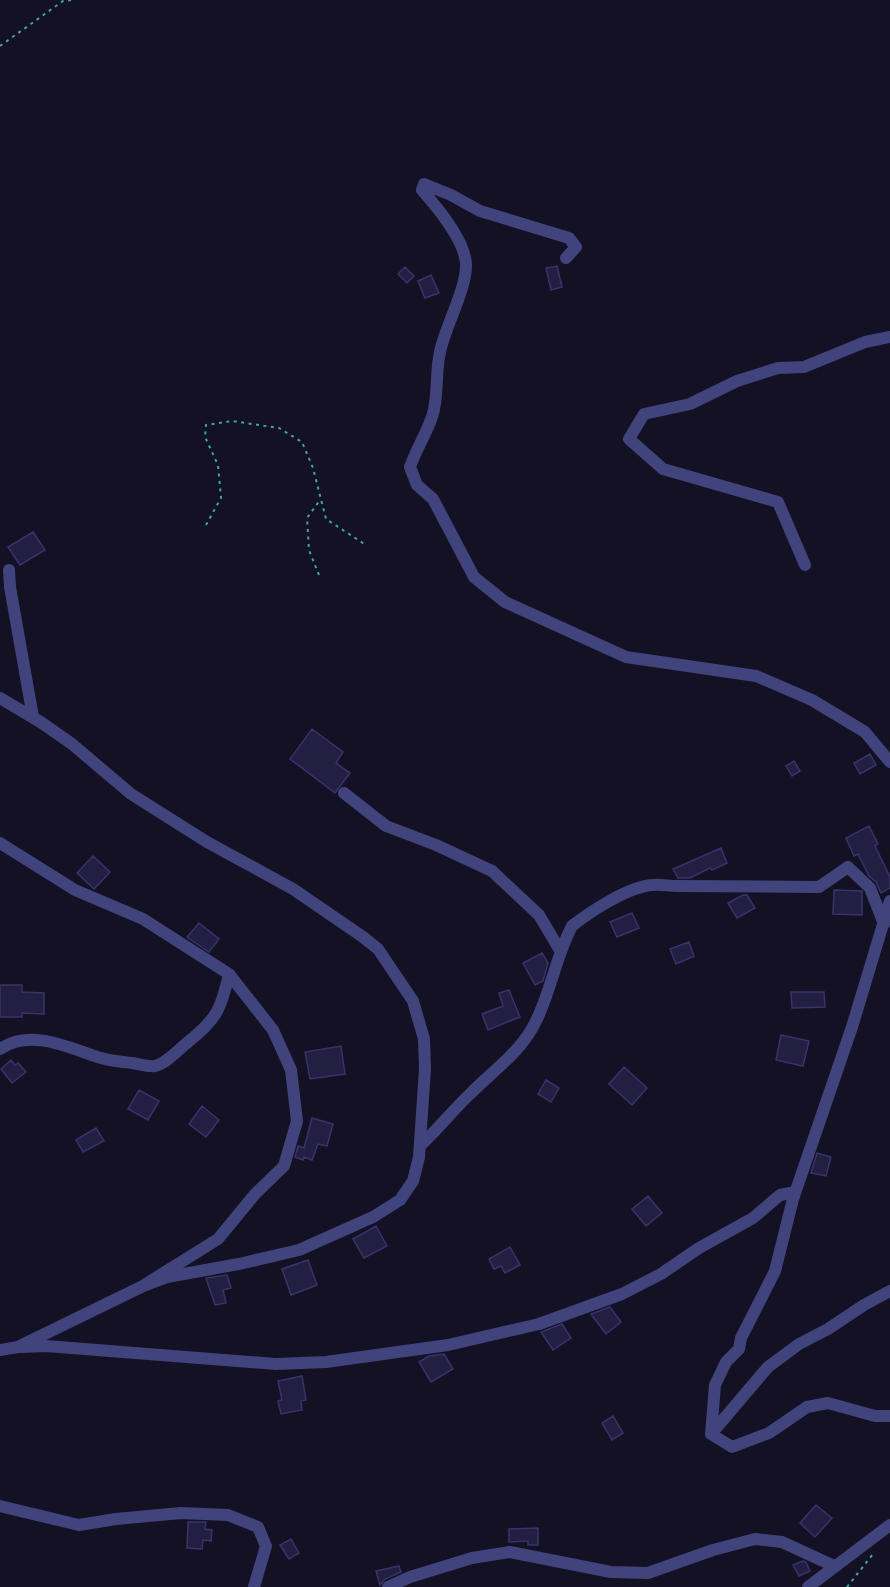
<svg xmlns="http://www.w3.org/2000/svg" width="890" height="1587" font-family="Cabin,sans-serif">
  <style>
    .building { fill: #231f42; stroke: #3a336b; stroke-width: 1.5 }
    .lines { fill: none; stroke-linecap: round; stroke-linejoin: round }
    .path { stroke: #3ca99b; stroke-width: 2; stroke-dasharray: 3 4.5; stroke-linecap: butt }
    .minor { stroke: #41437d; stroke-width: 12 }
  </style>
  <rect width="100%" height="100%" fill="#131123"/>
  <path class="building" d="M557,266L562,287L551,290L546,268Z
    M405,267L414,276L407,283L398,274Z
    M431,275L439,293L425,298L418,281Z
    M33,532L45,550L20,565L8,547Z
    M312,729L343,752L336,763L350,773L335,793L290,759Z
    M870,754L876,765L860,774L854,763Z
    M794,761L800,771L792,776L786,766Z
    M869,826L878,844L875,846L890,877V888L881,893L876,882L869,876L858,854L854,856L846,838Z
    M721,848L727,863L712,870L710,868L690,878H678L673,869Z
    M93,856L110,872L94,889L77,873Z
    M834,890L862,891V915L833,914Z
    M743,895H747L755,908L737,918L728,903Z
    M632,913L639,928L617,937L610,922Z
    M199,923L219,939L209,952L187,937Z
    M689,942L694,956L676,964L670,949Z
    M542,953L548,963L543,981L535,985L523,963Z
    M0,985H22V992L44,993V1014L22,1013V1017H0Z
    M509,990L520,1017L488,1030L482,1014L503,1006L499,993Z
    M791,992H824L825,1007L792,1008Z
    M781,1035L809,1041L803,1066L776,1060Z
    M341,1046L345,1074L310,1079L305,1052Z
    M11,1060L15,1065L18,1063L26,1072L12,1083L1,1069Z
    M624,1067L647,1088L632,1105L609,1084Z
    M546,1080L559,1088L551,1102L538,1094Z
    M139,1090L159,1101L148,1120L128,1109Z
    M202,1106L219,1120L206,1137L189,1124Z
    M312,1118L333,1124L327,1146L318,1144L312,1160L304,1157L303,1160L295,1157L298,1146L304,1148Z
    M96,1128L104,1141L83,1152L76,1140Z
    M817,1153L831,1157L826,1176L811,1173Z
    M648,1196L662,1213L646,1226L632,1209Z
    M376,1226L387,1246L364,1258L353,1239Z
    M510,1247L520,1265L505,1273L501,1266L494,1269L489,1259Z
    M308,1260L317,1285L291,1295L282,1269Z
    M227,1275L231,1288L223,1290L226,1303L215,1305L206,1278Z
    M610,1307L621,1322L606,1334L591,1314Z
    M562,1324L571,1338L553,1350L541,1332Z
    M444,1354L453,1369L431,1382L419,1362L429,1356Z
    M302,1376L306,1400L301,1401L302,1410L281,1414L278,1401L282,1400L278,1381Z
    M613,1416L623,1433L612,1440L602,1423Z
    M816,1505L832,1518L815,1537L800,1523Z
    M188,1522H206L205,1529L212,1530L211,1541L203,1540L202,1549L187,1548Z
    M538,1528V1545H528V1541L509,1542V1529Z
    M291,1539L299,1553L289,1559L280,1545Z
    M803,1561L806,1562L810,1571L799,1576L793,1565Z
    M399,1566L401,1572L385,1579L380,1585L376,1571Z"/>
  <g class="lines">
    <path class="path" d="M0,46L63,1L72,0
      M206,525L221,498L218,465L205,437L206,425L232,421L279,428L302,442L313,468L326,519L366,545
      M319,575L309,550L307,518L320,500
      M847,1587L873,1554"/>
    <path class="minor" d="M566,258L576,247L569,238L480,211L451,195L424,184L422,190C437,207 465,241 466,264C467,288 445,327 440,352C435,373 439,397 432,417C426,434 416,450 410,467L417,485L433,499L474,577L505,602L626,657L756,676L812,700L865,732L890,762
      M805,565L778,502L663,469L629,439L644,414L690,404L737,381L778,368L804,367L865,342L890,337
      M9,570L10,587L33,717
      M0,698L42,723L72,744L131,794L207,842L293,889L363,937L378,949L413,1001L424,1039L425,1069L419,1157L413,1181L400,1200L373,1217L299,1250L239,1264L167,1277L141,1287
      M344,793L386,826L436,845L492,871L539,915L561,952
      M0,843L75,890L143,919L229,974L273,1030L291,1070L297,1121L284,1166L255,1194L218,1239L141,1287L18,1347L0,1350
      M0,1049C31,1028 69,1048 101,1058C111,1061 122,1062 132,1063C139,1064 148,1067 155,1066C167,1063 179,1049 188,1042C217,1019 221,1009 229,974
      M420,1146C438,1129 453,1110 471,1093C494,1070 522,1051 536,1021C551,991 556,956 572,926C591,911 628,887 652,885C660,884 669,886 676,886L819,887L848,867L870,888L884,924
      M890,1291L864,1305L828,1329L799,1344L768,1367L711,1434L732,1447L769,1433L807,1407L828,1403L875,1416H890
      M22,1347L46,1346L276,1364L326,1362L448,1345L539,1324L622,1294L661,1274L699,1248L753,1218L780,1195L795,1192
      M711,1434L715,1385L726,1362L739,1349L741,1338L775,1271L793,1199L852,1027L890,901
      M0,1506L79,1525L116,1519L181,1513L228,1515L258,1527L266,1546L254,1587
      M388,1587L410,1577L472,1558L510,1552L611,1572L648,1573L713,1550L755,1539L782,1542L834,1566
      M808,1587L890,1525"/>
  </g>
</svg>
